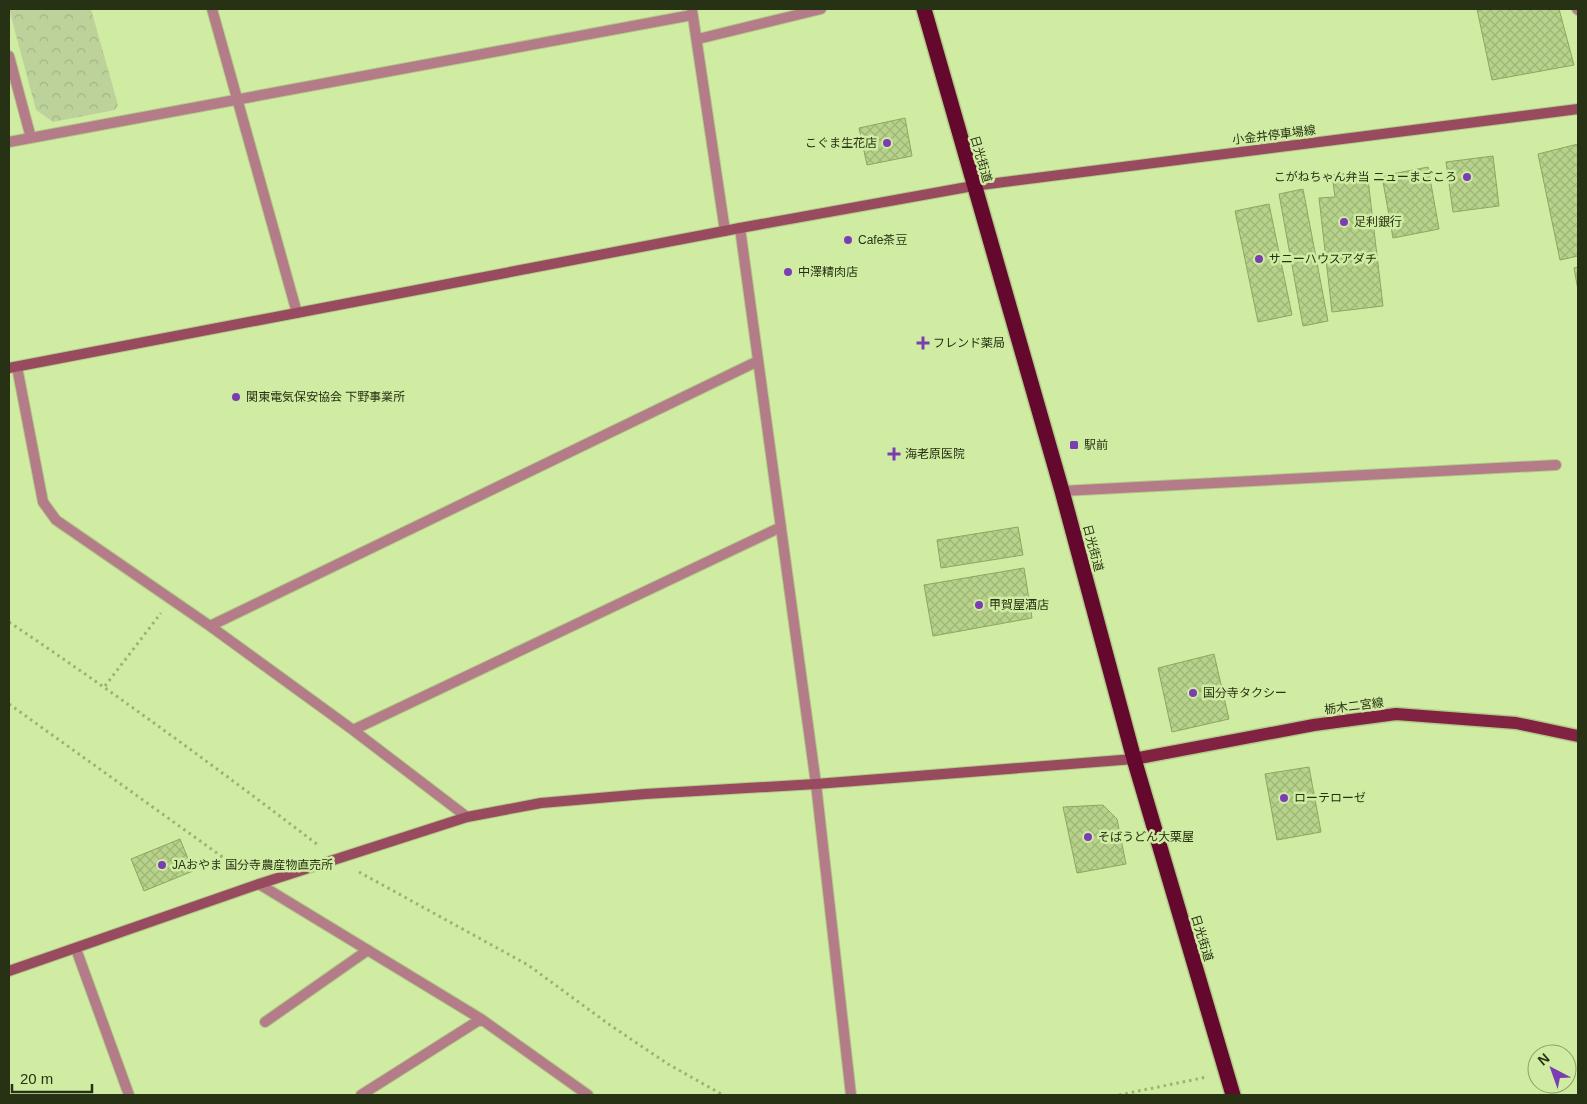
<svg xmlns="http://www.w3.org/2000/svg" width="1587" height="1104" font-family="Arial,'Noto Sans JP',sans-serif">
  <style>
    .park { fill: url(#park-crowns) }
    .building { fill: url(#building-cross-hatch); stroke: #8da660 }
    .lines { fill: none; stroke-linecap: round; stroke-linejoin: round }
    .street-casing { stroke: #b2ca88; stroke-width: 12 }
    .secondary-casing { stroke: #b2ca88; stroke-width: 12 }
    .primary-casing { stroke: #b2ca88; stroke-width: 15 }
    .highway-casing { stroke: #b2ca88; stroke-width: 18 }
    .path { stroke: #9bb276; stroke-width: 3; stroke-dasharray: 2.5 4; stroke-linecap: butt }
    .street { stroke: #b37c88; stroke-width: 10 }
    .secondary { stroke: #984b5f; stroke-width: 10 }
    .primary { stroke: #822242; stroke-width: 12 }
    .highway { stroke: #64082d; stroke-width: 15 }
    .poi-dot { fill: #7b3db2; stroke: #d0eca2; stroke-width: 2 }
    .labels { text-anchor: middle; stroke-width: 5; stroke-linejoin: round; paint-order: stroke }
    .street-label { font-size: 12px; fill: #273114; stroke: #d0eca2 }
    .poi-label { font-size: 12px; fill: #273114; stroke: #d0eca2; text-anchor: start }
  </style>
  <defs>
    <pattern id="park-crowns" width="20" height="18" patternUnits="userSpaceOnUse" patternTransform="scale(1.25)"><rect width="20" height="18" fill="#bdd29b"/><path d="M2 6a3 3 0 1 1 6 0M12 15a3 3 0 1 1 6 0" fill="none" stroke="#a2b585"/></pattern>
    <pattern id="building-cross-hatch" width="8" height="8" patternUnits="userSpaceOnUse" patternTransform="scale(1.25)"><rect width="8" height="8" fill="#b7d28a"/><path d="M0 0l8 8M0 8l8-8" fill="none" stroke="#9db576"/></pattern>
  </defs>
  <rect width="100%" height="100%" fill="#d0eca2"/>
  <path class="park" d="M9,9H91L118,105L115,110L53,122L36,110Z"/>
  <path class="building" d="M1477,9H1559L1574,65L1492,80Z
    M905,118L912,156L867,165L859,128Z
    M1578,144V256L1560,260L1538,154Z
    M1493,156L1499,206L1453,212L1446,162Z
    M1428,167L1439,229L1393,238L1382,176Z
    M1367,171L1383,306L1332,312L1319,198L1335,197L1332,175Z
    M1303,189L1328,321L1303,326L1279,194Z
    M1269,204L1292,315L1258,322L1235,211Z
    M1578,267V290L1574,268Z
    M1018,527L1023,555L941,568L937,540Z
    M1024,568L1032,618L933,636L924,585Z
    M1214,654L1229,719L1172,732L1158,668Z
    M1309,767L1321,832L1277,840L1265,774Z
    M1103,805L1117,819L1126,864L1077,873L1063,807Z
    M180,839L193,871L144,891L131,859Z"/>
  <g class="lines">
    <g class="street-casing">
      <path id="street" d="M212,9L297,313
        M1577,9L1578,10
        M692,10L725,231
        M698,39L821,9
        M9,56L31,138
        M9,142L692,15
        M740,228L816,784L851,1095
        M17,367L43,502L56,520L210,626L353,730L467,817
        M1062,491L1556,465
        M210,626L758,361
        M353,730L781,527
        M259,884L481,1019L588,1095
        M76,949L129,1095
        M265,1022L368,950
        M361,1095L481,1019"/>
    </g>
    <g class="secondary-casing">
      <path id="secondary" d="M9,368L740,228L973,186L1578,109
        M9,971L259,884L467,817L541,803L645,794L816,784L1134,759"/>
    </g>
    <g class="primary-casing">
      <path id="primary" d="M1134,759L1314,725L1396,714L1516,723L1578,736"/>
    </g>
    <g class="highway-casing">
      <path id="highway" d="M924,9L1062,491L1134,759L1233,1095"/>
    </g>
    <path class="path" d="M9,622C115,693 217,768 318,845
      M105,686L161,613
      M9,704L242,871
      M359,872L528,965L610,1025L668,1064L723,1095
      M1119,1095L1207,1077"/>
    <use href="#street" class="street"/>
    <use href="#secondary" class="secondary"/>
    <use href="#primary" class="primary"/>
    <use href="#highway" class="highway"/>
  </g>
  <g class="poi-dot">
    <circle cx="887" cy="143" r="5"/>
    <circle cx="1467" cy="177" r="5"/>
    <circle cx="1344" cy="222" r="5"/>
    <circle cx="848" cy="240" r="5"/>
    <circle cx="1259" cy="259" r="5"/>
    <circle cx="788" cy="272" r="5"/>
    <path d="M920.5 335.5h5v5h5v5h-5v5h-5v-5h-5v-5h5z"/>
    <circle cx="236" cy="397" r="5"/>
    <rect x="1069" y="440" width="10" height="10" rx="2.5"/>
    <path d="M891.5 446.5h5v5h5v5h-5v5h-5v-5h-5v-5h5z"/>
    <circle cx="979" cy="605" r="5"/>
    <circle cx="1193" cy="693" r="5"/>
    <circle cx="1284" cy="798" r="5"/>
    <circle cx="1088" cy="837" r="5"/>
    <circle cx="162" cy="865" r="5"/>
  </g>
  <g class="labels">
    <g class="street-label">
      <text transform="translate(1274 135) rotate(-7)" y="4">小金井停車場線</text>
      <text transform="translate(981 159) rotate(74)" y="4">日光街道</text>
      <text transform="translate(1093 548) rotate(75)" y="4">日光街道</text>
      <text transform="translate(1354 706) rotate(-7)" y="4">栃木二宮線</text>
      <text transform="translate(1202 938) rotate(73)" y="4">日光街道</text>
    </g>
    <g class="poi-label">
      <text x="877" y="147" text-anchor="end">こぐま生花店</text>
      <text x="1457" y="181" text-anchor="end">こがねちゃん弁当 ニューまごころ</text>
      <text x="1354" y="226">足利銀行</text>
      <text x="858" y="244">Cafe茶豆</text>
      <text x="1269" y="263">サニーハウスアダチ</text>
      <text x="798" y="276">中澤精肉店</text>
      <text x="933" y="347">フレンド薬局</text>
      <text x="246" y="401">関東電気保安協会 下野事業所</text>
      <text x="1084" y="449">駅前</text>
      <text x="905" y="458">海老原医院</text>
      <text x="989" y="609">甲賀屋酒店</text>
      <text x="1203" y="697">国分寺タクシー</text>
      <text x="1294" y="802">ローテローゼ</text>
      <text x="1098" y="841">そばうどん大栗屋</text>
      <text x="172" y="869">JAおやま 国分寺農産物直売所</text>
    </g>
  </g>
  <rect width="1587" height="1104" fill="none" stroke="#273114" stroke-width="20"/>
  <g transform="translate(1552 1069) rotate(319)"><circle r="24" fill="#d0eca2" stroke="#8ca169"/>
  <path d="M0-4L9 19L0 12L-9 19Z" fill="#7b3db2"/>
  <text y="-8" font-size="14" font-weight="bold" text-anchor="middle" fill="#273114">N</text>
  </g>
  <path d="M12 1084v8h80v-8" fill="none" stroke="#273114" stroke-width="2.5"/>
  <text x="20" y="1084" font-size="15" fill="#273114" stroke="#d0eca2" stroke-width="4" paint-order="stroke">20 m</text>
</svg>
